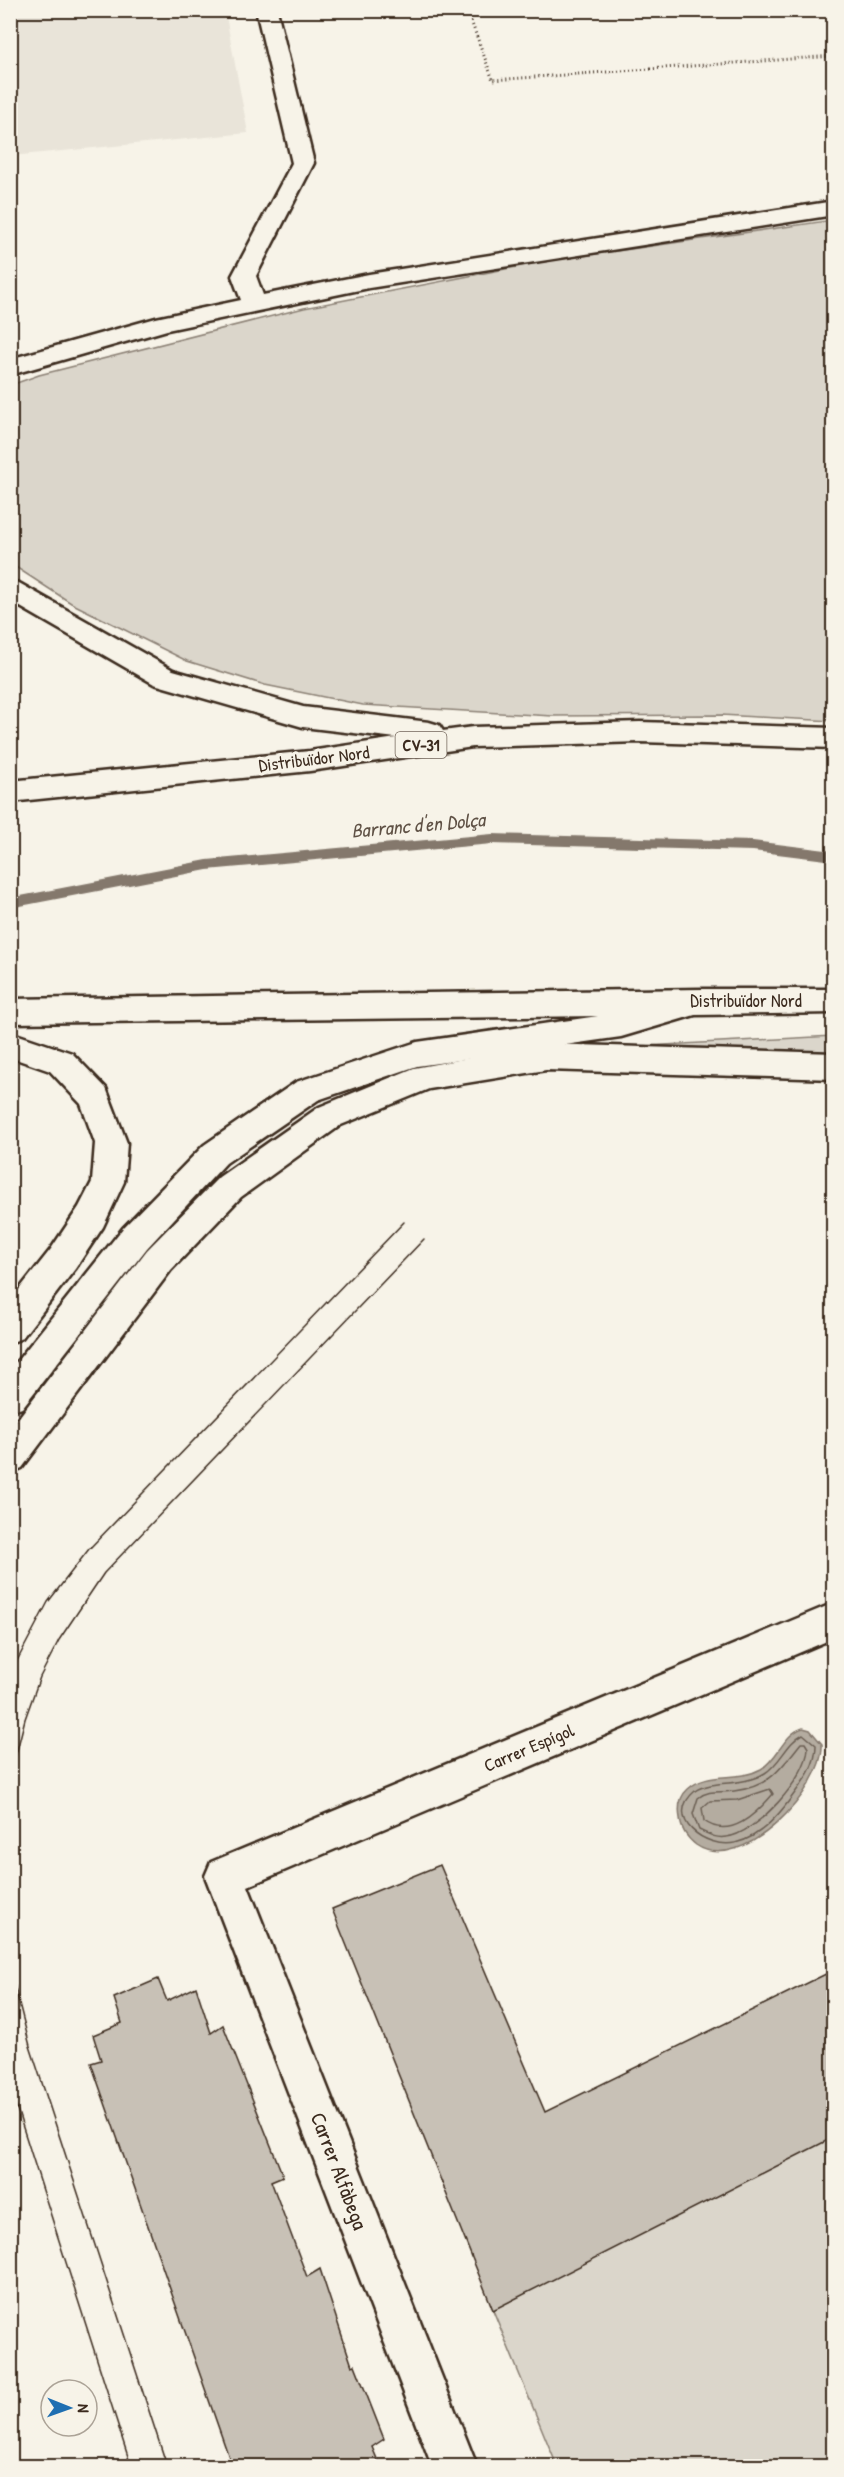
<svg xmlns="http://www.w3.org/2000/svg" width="844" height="2477" font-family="'Patrick Hand',sans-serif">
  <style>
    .built { fill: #e9e4d9 }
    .green { fill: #dbd6cb; stroke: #8b8074; stroke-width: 1.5 }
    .water { fill: #b4aca0; stroke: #84786c; stroke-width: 1.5 }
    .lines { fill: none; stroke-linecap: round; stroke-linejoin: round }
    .shore { stroke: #6b5e52; stroke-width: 1.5 }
    .stream { fill: #84786c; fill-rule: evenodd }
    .building { fill: #c8c1b6; stroke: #3b2a1e; stroke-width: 1.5 }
    .street-casing { stroke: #3b2a1e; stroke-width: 5 }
    .secondary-casing { stroke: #3b2a1e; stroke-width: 5 }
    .highway-casing { stroke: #3b2a1e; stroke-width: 5 }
    .path { stroke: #3b2a1e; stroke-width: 3; stroke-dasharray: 1 3; stroke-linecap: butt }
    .street { fill: #f7f3e8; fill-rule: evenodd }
    .secondary { fill: #f7f3e8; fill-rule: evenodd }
    .highway { fill: #f7f3e8; fill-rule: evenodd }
    .tram { stroke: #3b2a1e; stroke-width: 1.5 }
    .labels { text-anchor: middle; stroke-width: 6; stroke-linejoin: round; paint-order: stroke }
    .shield { fill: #f7f3e8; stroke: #73665b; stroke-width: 1.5 }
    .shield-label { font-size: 16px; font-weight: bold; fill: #3b2a1e }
    .street-label { font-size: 18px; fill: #3b2a1e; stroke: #f7f3e8 }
    .water-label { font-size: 20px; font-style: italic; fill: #5f5145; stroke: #f7f3e8 }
    .near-street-label { font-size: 21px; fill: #3b2a1e; stroke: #f7f3e8 }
  </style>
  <rect width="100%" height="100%" fill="#f7f3e8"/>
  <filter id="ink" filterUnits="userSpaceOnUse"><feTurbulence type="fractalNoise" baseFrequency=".0167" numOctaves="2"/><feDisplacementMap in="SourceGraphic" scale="12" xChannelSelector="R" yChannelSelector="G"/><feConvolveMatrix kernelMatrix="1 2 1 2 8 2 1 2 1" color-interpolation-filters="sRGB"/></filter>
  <g filter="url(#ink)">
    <path class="built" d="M11,10L225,11L248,133L11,156Z"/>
    <path class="green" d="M833,220V721L721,715L553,716L363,705L265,685L187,661L71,603L11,564V385L39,375L304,308L547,261Z
      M833,1036V1052L645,1046Z
      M833,2123V2466H557L493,2310Z"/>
    <path class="water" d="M803,1728L810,1730L822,1744C825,1787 742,1877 696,1845C687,1838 681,1830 680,1818C678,1807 679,1797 688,1789C707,1771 738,1782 761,1769C779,1758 783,1734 803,1728Z"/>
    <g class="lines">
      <path class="shore" d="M803,1734L816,1745C816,1765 805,1779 794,1794C780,1814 760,1838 735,1843C705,1849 663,1818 695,1791C709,1780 743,1787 765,1773C781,1763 786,1743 803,1734Z
        M801,1743H805L808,1748C807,1778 756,1834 726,1837C716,1839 708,1834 699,1830L693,1814L698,1798C709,1789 720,1793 734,1791C770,1787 780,1769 801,1743Z
        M770,1789L773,1794C756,1814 730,1840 704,1821L702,1808L710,1801L737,1800Z"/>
      <path class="stream" d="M492,834L753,841L834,851V861L753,851L492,844L207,870L10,908V898L207,860Z"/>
    </g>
    <path class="building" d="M440,1865L545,2112L834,1970V2137L493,2310L332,1909Z
      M158,1979L167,2001L196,1987L211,2033L223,2025L283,2176L271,2181L307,2277L320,2269L352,2366L355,2365L384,2439L372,2447L380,2466H232L91,2063L101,2060L93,2035L122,2023L114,1998Z"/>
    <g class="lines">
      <g class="street-casing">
        <path id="street" d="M256,10H277L314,163L256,276L263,295L369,274L834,201V215L369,288L167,330L10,375V359L156,318L241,300L232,276L292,163Z
          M834,1603V1638L248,1886L477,2466H432L205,1876L211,1862Z"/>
      </g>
      <g class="secondary-casing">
        <path id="secondary" d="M546,1044L834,1053V1079L546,1070L429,1089L341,1125L241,1197L171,1270L22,1468L10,1473V1429L147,1250L219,1177L319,1107L414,1068Z"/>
      </g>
      <g class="highway-casing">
        <path id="highway" d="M10,580L19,583L173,670L303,707L429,722L439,725L443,731L473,727L640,722L834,728V748L640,742L473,747L310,771L10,802V781L310,751L396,738L303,727L154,684L10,601Z
          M701,989H834V1013L695,1015L621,1037L417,1066L318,1100L226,1163L147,1248L22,1408L10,1412V1370L123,1228L204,1145L296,1082L417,1042L598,1016L10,1023V999Z
          M10,1032L72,1053L106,1088L127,1143L124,1182L103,1227L75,1269L22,1338L10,1343V1301L51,1249L79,1207L92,1182L95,1143L81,1104L50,1071L10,1057Z"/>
      </g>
      <path class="path" d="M467,10L493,80L834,56"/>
      <use href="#street" class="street"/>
      <use href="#secondary" class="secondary"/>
      <use href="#highway" class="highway"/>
      <path class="tram" d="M10,1674L48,1602L89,1549L404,1222
        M10,1778L25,1719L40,1677L59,1640L104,1573L424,1239
        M10,1968L30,2046L167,2466
        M10,2087L131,2466"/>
    </g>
  </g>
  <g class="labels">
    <rect class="shield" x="395.5" y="732" width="51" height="26" rx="4.5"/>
    <g class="shield-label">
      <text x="421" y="751">CV-31</text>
    </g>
    <g class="street-label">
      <text transform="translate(314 759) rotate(-7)" y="6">Distribuïdor Nord</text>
      <text x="746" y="1007">Distribuïdor Nord</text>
      <text transform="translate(529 1748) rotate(-23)" y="6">Carrer Espígol</text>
    </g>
    <g class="water-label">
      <text transform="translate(418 825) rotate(-5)" y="7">Barranc d'en Dolça</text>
    </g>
    <g class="near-street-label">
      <text transform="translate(339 2171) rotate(69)" y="7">Carrer Alfàbega</text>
    </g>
  </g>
  <rect width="844" height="2477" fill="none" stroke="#f7f3e8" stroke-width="36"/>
  <rect x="18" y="18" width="808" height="2441" fill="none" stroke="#3b2a1e" stroke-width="2" filter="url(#ink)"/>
  <g transform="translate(69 2408) rotate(91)"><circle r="28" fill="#f7f3e8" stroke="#aca397" stroke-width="1.5"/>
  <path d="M0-4.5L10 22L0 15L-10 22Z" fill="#1f6fb2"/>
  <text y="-9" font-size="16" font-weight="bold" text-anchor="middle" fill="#3b2a1e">N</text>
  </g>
</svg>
